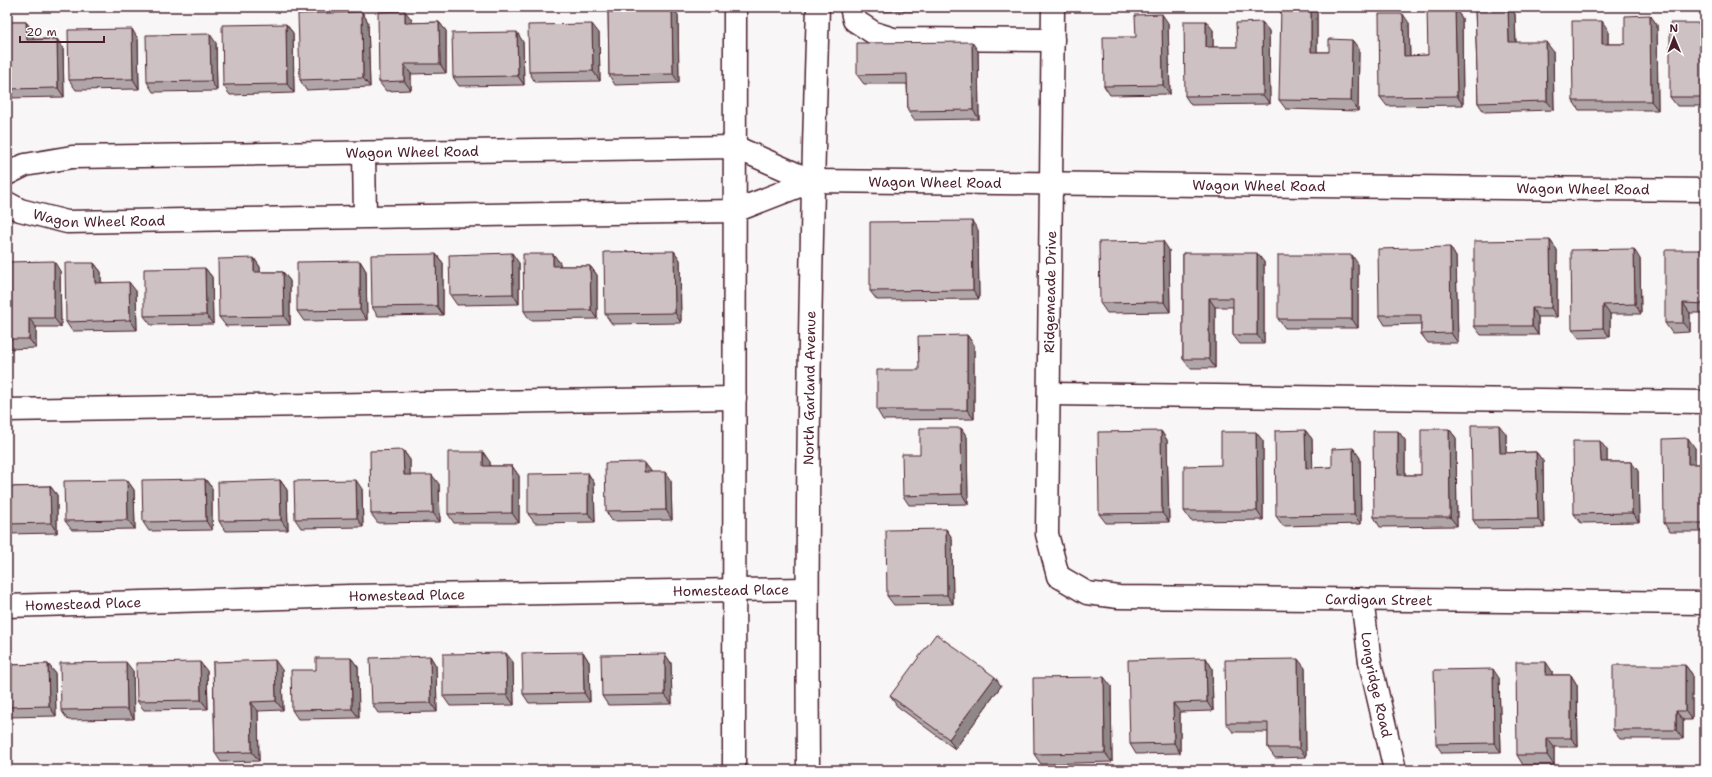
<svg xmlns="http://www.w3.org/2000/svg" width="1712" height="777" font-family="'Shantell Sans',sans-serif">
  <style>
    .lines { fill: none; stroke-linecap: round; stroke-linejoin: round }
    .minor-casing { stroke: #4a1f2b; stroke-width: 25 }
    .major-casing { stroke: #4a1f2b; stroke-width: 25 }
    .minor { stroke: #fff; stroke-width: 22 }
    .major { stroke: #fff; stroke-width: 22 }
    .wall { fill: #b0a6a9; stroke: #4a1f2b }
    .shaded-wall { fill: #908789; stroke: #4a1f2b }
    .building { fill: #cdc1c4; stroke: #4a1f2b }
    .labels { text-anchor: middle; stroke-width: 3; stroke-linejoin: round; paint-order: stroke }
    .street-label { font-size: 14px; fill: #4a1f2b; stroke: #fff }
  </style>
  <rect width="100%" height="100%" fill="#f8f6f7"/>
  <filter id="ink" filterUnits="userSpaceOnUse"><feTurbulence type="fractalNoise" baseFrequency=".025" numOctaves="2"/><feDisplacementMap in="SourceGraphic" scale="8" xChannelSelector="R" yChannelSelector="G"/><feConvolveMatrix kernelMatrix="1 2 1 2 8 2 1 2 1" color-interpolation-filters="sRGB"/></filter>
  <g filter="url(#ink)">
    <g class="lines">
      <g class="minor-casing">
        <g id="minor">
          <path d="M851,7L854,20L874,33L893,39L1053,40"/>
          <path id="s1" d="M1053,7L1047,534L1058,576L1087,593L1119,597L1705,603"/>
          <path d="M364,153L365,216"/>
          <path id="s2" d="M7,174L25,165L72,157L735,147L812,181"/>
          <path id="s3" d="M7,203L20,210L67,222L735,211L812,181L1705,190"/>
          <path d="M1049,394L1705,402"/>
          <path d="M7,410L735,398"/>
          <path id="s4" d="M1362,599L1370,662L1395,770"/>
          <path id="s5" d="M7,606L350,596L807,589"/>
        </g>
      </g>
      <g class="major-casing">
        <g id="major">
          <path d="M734,770L735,7"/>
          <path id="s6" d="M808,770C806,516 810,261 818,7"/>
        </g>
      </g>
      <use href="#minor" class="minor"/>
      <use href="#major" class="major"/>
    </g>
    <path class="wall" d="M608,7H672L678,15L679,83L615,85L609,75Z
      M878,7H979V11H881Z
      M1475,7H1510L1515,14L1516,42L1553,51L1554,110L1484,112L1478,103Z
      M1455,9L1462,18L1463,105L1387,106L1380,97L1409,23L1410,56L1428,55Z
      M362,12L368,22L370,87L306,90L300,80Z
      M1317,13V52H1329L1352,40L1359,49L1358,111L1286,109L1279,100Z
      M1650,15L1657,25L1658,110H1579L1573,101L1608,30V44H1625Z
      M412,20V23L439,22L446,31V73L411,74V90L386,91L379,82Z
      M7,22H26L33,31V39H57L63,48L64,97L7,98Z
      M1262,22L1269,31L1270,104L1191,105L1185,96L1213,30V47H1237Z
      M1168,23L1170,94L1110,95L1104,86L1136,37Z
      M286,24L293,33L294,93L230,95L223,85Z
      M1705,26V106H1677L1670,97Z
      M599,33L600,81L535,82L529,72Z
      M138,39L139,89L76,90L69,80Z
      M523,42L524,85L459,86L453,77Z
      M216,43L217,91L153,92L147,82Z
      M978,51L979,119L914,120L908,111L907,84H864L857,75Z
      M978,230L979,299L877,300L870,291Z
      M1550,240L1557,250V317H1538V335H1481L1474,326Z
      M1450,247L1456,257L1458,343H1428L1421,334V324L1385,325L1379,315Z
      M1169,250L1170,312L1107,313L1100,303Z
      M1705,250V313H1690V332L1672,333L1665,323Z
      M674,251L680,260L681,323L612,324L605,314Z
      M1183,253L1264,262V344H1240L1233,335V307H1215V368H1190L1183,359Z
      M436,254L443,263V315L378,316L372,307Z
      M553,254L560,263V266H590L597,275V319L530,320L524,311Z
      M254,258L260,267V272H283L290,281V325L226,326L219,317Z
      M1640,259L1641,314H1610V337L1579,338L1572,329Z
      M360,261L366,271L367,320L304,321L297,311Z
      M7,262L60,271L61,327H36V348L7,349Z
      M94,263L101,272V282L136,291L137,330L72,331L66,322Z
      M519,263V304L457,305L450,295Z
      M1358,264V328H1285L1278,319Z
      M205,268L212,277L213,324L151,325L144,316Z
      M967,335L974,345V419L883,420L877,410L919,370Z
      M961,428L967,437L968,504L909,505L903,496L920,454Z
      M1449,429L1456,438L1457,526L1380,527L1374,517L1398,431L1405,440V475H1421Z
      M1305,430L1312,439V468L1332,467L1353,448L1360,458L1361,524L1283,526L1276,516Z
      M1161,431L1167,440L1169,522L1106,523L1099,514Z
      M1506,434V453L1536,452L1543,461L1544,528L1479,529L1473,520Z
      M1263,441V520L1191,521L1184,511L1221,465Z
      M1695,448V464H1705V532H1670L1664,523Z
      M403,450L410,460V475L439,484L440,522L378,523L371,514Z
      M1607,450V462H1631L1638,471L1639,522L1581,523L1574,514Z
      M490,462V466H512L519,476V523H454L448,514Z
      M644,462L651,472L671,481L672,520L612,521L606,511Z
      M588,473L594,483L595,522L535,523L528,514Z
      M205,479L212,488V530L149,531L143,522Z
      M127,480L134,490L135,529L72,530L65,521Z
      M280,480L287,490L288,530L225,531L219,521Z
      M50,486L57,495V533L7,534V487Z
      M362,489L363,527L301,528L295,519Z
      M946,529L952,538L953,604L894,605L887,596Z
      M583,652L589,662L590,702L529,703L523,694Z
      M665,654L671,663L672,704L608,705L602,696Z
      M430,656L436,666L437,712L378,713L372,704Z
      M351,658L358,667L359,718L298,719L292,710Z
      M1206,658L1212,668L1213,711L1180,712V753L1136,754L1130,744Z
      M213,662L282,670L283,710L258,711L259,761L221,762L215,753Z
      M513,662L514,705L450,706L443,696Z
      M48,664L55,673L56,716L7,717V665Z
      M1685,665L1692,674V720H1683V739H1620L1613,730Z
      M1305,668L1306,757L1275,758L1268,748V732H1233L1226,723Z
      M133,671L134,719L68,720L61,710Z
      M207,671L208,709L144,710L137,701Z
      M1552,671V675H1571L1577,685L1578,747H1554V765H1523L1517,755Z
      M1499,678L1501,752L1442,753L1436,744Z
      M1001,686L955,749L897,706L890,696Z
      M1111,686L1112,762L1041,764L1034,754Z"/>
    <path class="shaded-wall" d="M672,7L678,15L679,83L673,74Z
      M976,7H979V11Z
      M1311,7H1313L1317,13V61L1311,52Z
      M1508,7H1510L1515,14L1516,52L1509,42Z
      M1455,9L1462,18L1463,105L1457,96Z
      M405,11L412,20V32L405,23Z
      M362,12L368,22L370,87L363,78Z
      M1162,14L1168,23L1170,94L1163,85Z
      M1403,14L1409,23L1410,65L1404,56Z
      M1650,15L1657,25L1658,110L1651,101Z
      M1206,21L1213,30V56L1206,47Z
      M1602,21L1608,30V53L1602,44Z
      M26,22L33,31V49L27,40Z
      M439,22L446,31V73L440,64Z
      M1262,22L1269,31L1270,104L1263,95Z
      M1702,23L1705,26V47L1702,44Z
      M286,24L293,33L294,93L287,84Z
      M592,24L599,33L600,81L593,71Z
      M132,29L138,39L139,89L133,79Z
      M517,32L523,42L524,85L518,76Z
      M210,34L216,43L217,91L211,81Z
      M57,39L63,48L64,97L58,88Z
      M1352,40L1359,49L1358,111L1351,101Z
      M972,42L978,51L979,119L973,110Z
      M1546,42L1553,51L1554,110L1547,101Z
      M404,64L411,74V90L404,81Z
      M972,221L978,230L979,299L973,290Z
      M1550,240L1557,250V317L1551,308Z
      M1163,241L1169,250L1170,312L1164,302Z
      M1450,247L1456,257L1458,343L1451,333Z
      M1634,249L1640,259L1641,314L1635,304Z
      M674,251L680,260L681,323L675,313Z
      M512,253L519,263V304L513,294Z
      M1257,253L1264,262V344L1257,335Z
      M436,254L443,263V315L437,306Z
      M553,254L560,263V276L553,266Z
      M1352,255L1358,264V328L1352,319Z
      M254,258L260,267V282L254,272Z
      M54,261L60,271L61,327L54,318Z
      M360,261L366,271L367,320L360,310Z
      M94,263L101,272V292L95,283Z
      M590,266L597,275V319L591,310Z
      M205,268L212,277L213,324L206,315Z
      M283,272L290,281V325L284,316Z
      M129,282L136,291L137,330L130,320Z
      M1209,298L1215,307V368L1209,359Z
      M1683,303L1690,313V332L1683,323Z
      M1603,305L1610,314V337L1603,328Z
      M1532,308L1538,317V335L1532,326Z
      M29,318L36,327V348L29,339Z
      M967,335L974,345V419L967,410Z
      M1499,425L1506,434V462L1500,453Z
      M961,428L967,437L968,504L962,494Z
      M1449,429L1456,438L1457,526L1450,517Z
      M1305,430L1312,439L1313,477L1306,468Z
      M1161,431L1167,440L1169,522L1162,513Z
      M1398,431L1405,440V485L1398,475Z
      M1256,432L1263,441V520L1257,511Z
      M1688,438L1695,448V474L1688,464Z
      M1600,441L1607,450V472L1601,462Z
      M1353,448L1360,458L1361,524L1354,515Z
      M403,450L410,460V484L404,475Z
      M483,452L490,462V476L483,466Z
      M1536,452L1543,461L1544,528L1538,519Z
      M644,462L651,471V482L644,472Z
      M1631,462L1638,471L1639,522L1632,513Z
      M512,466L519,476V523L512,513Z
      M665,472L671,481L672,520L666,510Z
      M588,473L594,483L595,522L588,513Z
      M432,475L439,484L440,522L433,513Z
      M205,479L212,488V530L206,521Z
      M127,480L134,490L135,529L128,520Z
      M280,480L287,490L288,530L281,520Z
      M356,480L362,489L363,527L357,518Z
      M50,486L57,495V533L51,523Z
      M946,529L952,538L953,604L947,595Z
      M583,652L589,662L590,702L584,693Z
      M506,653L513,662L514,705L507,695Z
      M665,654L671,663L672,704L665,695Z
      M430,656L436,666L437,712L431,703Z
      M351,658L358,667L359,718L352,709Z
      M1206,658L1212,668L1213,711L1207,702Z
      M1298,659L1305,668L1306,757L1299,748Z
      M275,660L282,670L283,710L276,701Z
      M126,662L133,671L134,719L127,709Z
      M200,662L207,671L208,709L201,700Z
      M1546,662L1552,671V685L1546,675Z
      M48,664L55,673L56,716L49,706Z
      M1685,665L1692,674V720L1685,711Z
      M1493,669L1499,678L1501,752L1494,743Z
      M1571,675L1577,685L1578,747L1571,738Z
      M995,677L1001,686L955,749L949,739Z
      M1104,677L1111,686L1112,762L1105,753Z
      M251,702L258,711L259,761L252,752Z
      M1173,703L1180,712V753L1174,743Z
      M1676,711L1683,720V739L1676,730Z
      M1547,738L1554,747V765L1547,755Z"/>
    <path class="building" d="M608,7H672L673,74L609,75Z
      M1281,7H1311V52H1329V39L1352,40L1351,101L1279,100Z
      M1475,7H1508L1509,42H1546L1547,101L1478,103Z
      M1427,9H1455L1457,96L1380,97L1379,14H1403L1404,56L1428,55Z
      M405,11V23L439,22L440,64H404V81L379,82L378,12Z
      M362,12L363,78L300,80L298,14Z
      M1162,14L1163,85L1104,86L1103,37H1136L1135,15Z
      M1650,15L1651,101H1573L1572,21H1602V44H1625V16Z
      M1184,21H1206V47H1237L1236,23L1262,22L1263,95L1185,96Z
      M7,22H26L27,40L57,39L58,88L7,89Z
      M1670,23H1702V44H1705V97H1670Z
      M286,24L287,84L223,85L222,25Z
      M592,24L593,71L529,72L528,25Z
      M132,29L133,79L69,80L68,30Z
      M517,32L518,76L453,77L452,33Z
      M210,34L211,81L147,82L146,35Z
      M972,42L973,110L908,111L907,74L857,75V43Z
      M972,221L973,290L870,291V222Z
      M1550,240L1551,308H1532V326H1474V241Z
      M1163,241L1164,302L1100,303L1099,242Z
      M1450,247L1451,333L1421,334V315H1379L1378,249Z
      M1634,249L1635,304L1603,305V328L1572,329L1571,250Z
      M1665,250H1705V304L1683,303V323H1665Z
      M674,251L675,313L605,314L604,252Z
      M512,253L513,294L450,295L449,255Z
      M1183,253H1257V335H1233V298H1209V359H1183Z
      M436,254L437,306L372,307L371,255Z
      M523,254H553V266H590L591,310L524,311Z
      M1278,255H1352V319H1278Z
      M254,258V272H283L284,316L219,317L218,259Z
      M54,261V318H29V339H7V262Z
      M360,261V310L297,311V262Z
      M65,263H94L95,283L129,282L130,320L66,322Z
      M205,268L206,315L144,316V269Z
      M967,335V410H877V370H919L918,336Z
      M1471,425H1499L1500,453L1536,452L1538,519L1473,520Z
      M920,428H961L962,494L903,496L902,454H920Z
      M1421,429H1449L1450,517H1374L1373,431H1398V475H1421Z
      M1305,430L1306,468L1332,467V449L1353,448L1354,515L1276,516L1275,431Z
      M1161,431L1162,513L1099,514L1098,432Z
      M1221,432H1256L1257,511H1184V466L1221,465Z
      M1688,438V464H1705V523H1664L1663,439Z
      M1573,441H1600L1601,462H1631L1632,513L1574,514Z
      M403,450L404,475H432L433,513L371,514L370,451Z
      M448,452H483V466H512V513L448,514Z
      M644,462V472H665L666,510L606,511L605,463Z
      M588,473V513L528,514V474Z
      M205,479L206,521L143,522L142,480Z
      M127,480L128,520L65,521L64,481Z
      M280,480L281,520L219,521L218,482Z
      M356,480L357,518L295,519L294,481Z
      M50,486L51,523L7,524V487Z
      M946,529L947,595L887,596L886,530Z
      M936,634L995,677L949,739L890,696Z
      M583,652L584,693L523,694L522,653Z
      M506,653L507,695L443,696V654Z
      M665,654V695L602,696L601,655Z
      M430,656L431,703L372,704L370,658Z
      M316,658H351L352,709L292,710L291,670H316Z
      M1206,658L1207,702L1173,703L1174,743L1130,744L1128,660Z
      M1298,659L1299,748H1268V723H1226L1225,660Z
      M275,660L276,701L251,702L252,752L215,753L213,662Z
      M126,662L127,709L61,710L60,663Z
      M200,662L201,700L137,701L136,663Z
      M1516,662H1546V675H1571V738H1547V755H1517Z
      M48,664L49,706L7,707V665Z
      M1613,665H1685V711H1676V730H1613Z
      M1703,667H1705V745Z
      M1493,669L1494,743L1436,744L1434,670Z
      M1104,677L1105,753L1034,754L1033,678Z"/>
  </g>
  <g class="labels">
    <g class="street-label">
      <text dy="5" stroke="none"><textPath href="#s2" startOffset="408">Wagon Wheel Road</textPath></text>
      <text dy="5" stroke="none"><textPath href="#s3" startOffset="937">Wagon Wheel Road</textPath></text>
      <text dy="5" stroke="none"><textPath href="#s3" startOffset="1261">Wagon Wheel Road</textPath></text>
      <text dy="5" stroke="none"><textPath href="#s3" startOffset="1585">Wagon Wheel Road</textPath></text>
      <text dy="5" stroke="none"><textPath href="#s3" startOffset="95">Wagon Wheel Road</textPath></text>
      <text transform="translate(1050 292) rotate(-89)" y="5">Ridgemeade Drive</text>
      <text dy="5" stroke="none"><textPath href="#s6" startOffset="382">North Garland Avenue</textPath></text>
      <text dy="5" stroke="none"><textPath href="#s5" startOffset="724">Homestead Place</textPath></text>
      <text dy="5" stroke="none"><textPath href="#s5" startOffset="400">Homestead Place</textPath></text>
      <text dy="5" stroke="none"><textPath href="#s1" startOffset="896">Cardigan Street</textPath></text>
      <text dy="5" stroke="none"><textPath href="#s5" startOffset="76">Homestead Place</textPath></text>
      <text dy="5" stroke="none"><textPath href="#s4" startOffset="87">Longridge Road</textPath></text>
    </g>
  </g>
  <rect width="1712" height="777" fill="none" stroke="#fff" stroke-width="24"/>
  <rect x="12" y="12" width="1688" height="753" fill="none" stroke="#4a1f2b" stroke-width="1.5" filter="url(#ink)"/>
  <g transform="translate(1674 38) rotate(359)" stroke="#ffffff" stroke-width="3" paint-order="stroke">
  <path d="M0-3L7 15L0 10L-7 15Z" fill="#4a1f2b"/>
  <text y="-6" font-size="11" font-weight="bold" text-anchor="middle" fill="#4a1f2b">N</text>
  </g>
  <path d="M20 36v6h84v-6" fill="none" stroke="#4a1f2b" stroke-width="2"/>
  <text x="26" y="36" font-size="12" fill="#4a1f2b" stroke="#ffffff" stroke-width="3" paint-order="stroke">20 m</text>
</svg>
